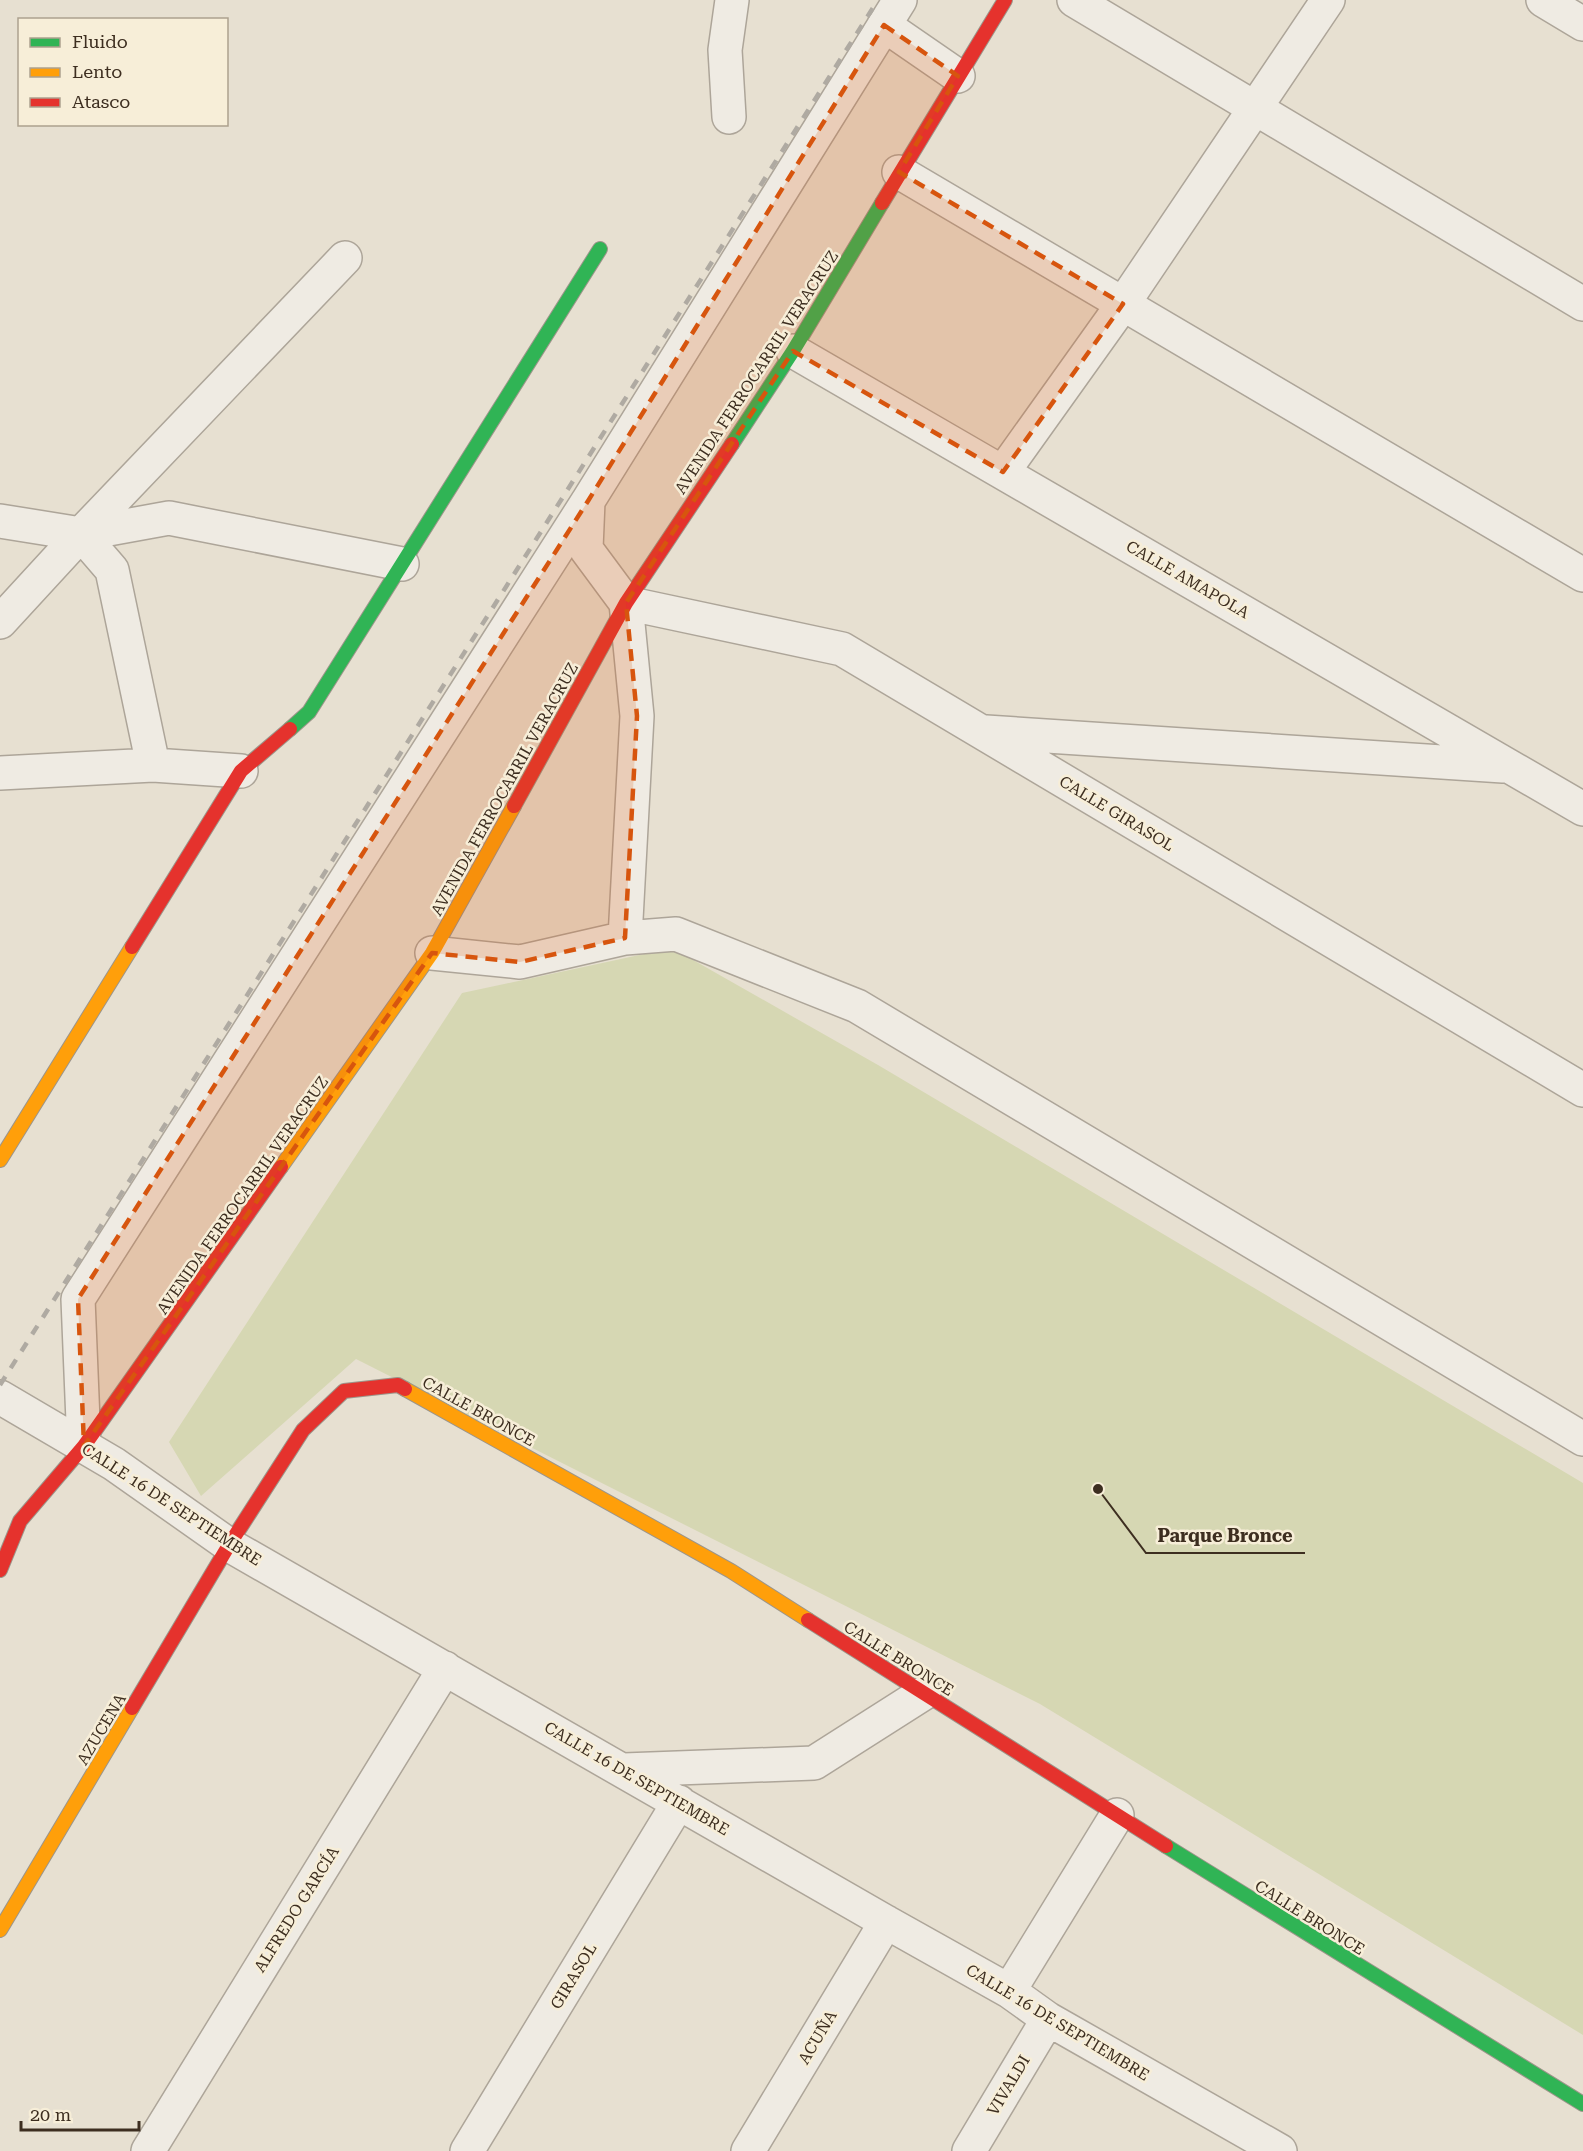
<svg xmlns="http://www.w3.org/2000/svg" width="1583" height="2151" font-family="'Roboto Serif',serif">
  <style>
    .green { fill: #d6d7b3 }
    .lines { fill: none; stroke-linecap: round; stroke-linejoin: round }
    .street-casing { stroke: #ada599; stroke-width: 36 }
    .fast-casing { stroke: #9c958a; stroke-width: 16 }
    .slow-casing { stroke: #9c958a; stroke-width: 16 }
    .jam-casing { stroke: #9c958a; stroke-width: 16 }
    .street { stroke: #efebe3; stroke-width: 33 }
    .fast { stroke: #30b455; stroke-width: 14 }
    .slow { stroke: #ff9f0a; stroke-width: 14 }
    .jam { stroke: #e5322d; stroke-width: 14 }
    .rail { stroke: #afaaa2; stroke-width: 4.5; stroke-dasharray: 10 10; stroke-linecap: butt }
    .marked { fill: #d7550e; fill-opacity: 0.2; stroke: #d7550e; stroke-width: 4.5; stroke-dasharray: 12 8; stroke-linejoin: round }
    .labels { text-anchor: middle; stroke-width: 5; stroke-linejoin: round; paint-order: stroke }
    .street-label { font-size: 16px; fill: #3d2e20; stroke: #f7eed8 }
    .leader { fill: none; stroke: #3d2e20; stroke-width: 2 }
    .callout-dot { fill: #3d2e20; stroke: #f7eed8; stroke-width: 2 }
    .callout-label { font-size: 18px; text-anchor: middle; font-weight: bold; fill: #3d2e20; stroke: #f7eed8; stroke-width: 5; stroke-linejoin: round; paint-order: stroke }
  </style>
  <rect width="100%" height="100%" fill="#e7e0d1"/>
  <path class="green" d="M672,948L878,1065L1583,1483V2035L1040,1704L356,1359L201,1496L169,1442L462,993Z"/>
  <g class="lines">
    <g class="street-casing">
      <path id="street" d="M1074,0L1583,304
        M1543,0L1583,24
        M884,25L958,76
        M729,117L725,50L732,0
        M899,172L1583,575
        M793,351L1583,809
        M1003,472L1123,304L1328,0
        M0,521L81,534L112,570L153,765
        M81,534L169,518L402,564
        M626,603L842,649L1583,1090
        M0,622L81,534L345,258
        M986,732L1503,766
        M0,773L153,765L241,771
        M625,938L637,716L626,603L586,549L588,501L900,0
        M432,953L520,962L625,938L676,934L857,1006L1583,1439
        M0,1397L114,1464L229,1545L886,1922L1009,1991L1048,2019L1280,2151
        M84,1446L78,1299L588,501
        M624,1770L814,1763L924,1693
        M1009,1991L1117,1815
        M148,2151L445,1668
        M467,2151L679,1802
        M748,2151L886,1922
        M969,2151L1048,2019"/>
    </g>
    <g class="fast-casing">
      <path id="fast" d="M732,444L793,351L882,203
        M290,729L309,712L600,249
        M1166,1846L1583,2104"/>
    </g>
    <g class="slow-casing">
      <path id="slow" d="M0,1160L132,947
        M281,1167L432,953L514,806
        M405,1389L731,1571L808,1620
        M0,1930L132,1708"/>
    </g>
    <g class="jam-casing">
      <path id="jam" d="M882,203L1005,0
        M514,806L626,603L732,444
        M132,947L241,771L290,729
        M0,1570L20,1521L84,1446L281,1167
        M808,1620L1166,1846
        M132,1708L229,1545L303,1430L344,1391L398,1385L405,1389"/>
    </g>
    <use href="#street" class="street"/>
    <use href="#fast" class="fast"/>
    <use href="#slow" class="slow"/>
    <use href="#jam" class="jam"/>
    <path class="rail" d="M0,1385L878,0"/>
  </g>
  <path class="marked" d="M884,25L958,76L899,172L1123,304L1003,472L793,351L626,603L637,716L625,938L520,962L432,953L84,1446L78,1299L588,501Z"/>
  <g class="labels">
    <g class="street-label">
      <text transform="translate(756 372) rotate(-57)" y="6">AVENIDA FERROCARRIL VERACRUZ</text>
      <text transform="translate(1188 579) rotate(30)" y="6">CALLE AMAPOLA</text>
      <text transform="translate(504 789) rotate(-61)" y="6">AVENIDA FERROCARRIL VERACRUZ</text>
      <text transform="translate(1117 813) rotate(31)" y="6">CALLE GIRASOL</text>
      <text transform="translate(242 1195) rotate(-55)" y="6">AVENIDA FERROCARRIL VERACRUZ</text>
      <text transform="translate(479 1411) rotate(29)" y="6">CALLE BRONCE</text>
      <text transform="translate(172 1504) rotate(33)" y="6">CALLE 16 DE SEPTIEMBRE</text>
      <text transform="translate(899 1658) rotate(32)" y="6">CALLE BRONCE</text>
      <text transform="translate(101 1729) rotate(-59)" y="6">AZUCENA</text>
      <text transform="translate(637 1778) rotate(30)" y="6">CALLE 16 DE SEPTIEMBRE</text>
      <text transform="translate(296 1909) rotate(-58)" y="6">ALFREDO GARCÍA</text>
      <text transform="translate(1310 1917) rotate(32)" y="6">CALLE BRONCE</text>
      <text transform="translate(573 1976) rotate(-59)" y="6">GIRASOL</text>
      <text transform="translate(1058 2022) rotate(31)" y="6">CALLE 16 DE SEPTIEMBRE</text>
      <text transform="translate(817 2037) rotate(-59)" y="6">ACUÑA</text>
      <text transform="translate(1008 2085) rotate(-59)" y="6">VIVALDI</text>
    </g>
  </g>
  <path class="leader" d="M1098 1489L1146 1553H1305"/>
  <circle class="callout-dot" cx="1098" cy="1489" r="6"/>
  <g class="callout-label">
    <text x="1225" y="1542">Parque Bronce</text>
  </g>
  <rect x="18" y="18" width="210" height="108" fill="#f7eed8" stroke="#ada18e" stroke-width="1.5"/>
  <rect x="30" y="38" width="30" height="9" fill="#30b455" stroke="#ada18e" stroke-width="1.5"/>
  <text x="72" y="48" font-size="18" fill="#3d2e20">Fluido</text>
  <rect x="30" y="68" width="30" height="9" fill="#ff9f0a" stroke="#ada18e" stroke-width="1.5"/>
  <text x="72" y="78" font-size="18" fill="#3d2e20">Lento</text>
  <rect x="30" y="98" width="30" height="9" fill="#e5322d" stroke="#ada18e" stroke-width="1.5"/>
  <text x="72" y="108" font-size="18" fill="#3d2e20">Atasco</text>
  <path d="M21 2121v9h118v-9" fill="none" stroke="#3d2e20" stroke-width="3"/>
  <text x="30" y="2121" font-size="18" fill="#3d2e20" stroke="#f7eed8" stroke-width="4.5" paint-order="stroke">20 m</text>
</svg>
